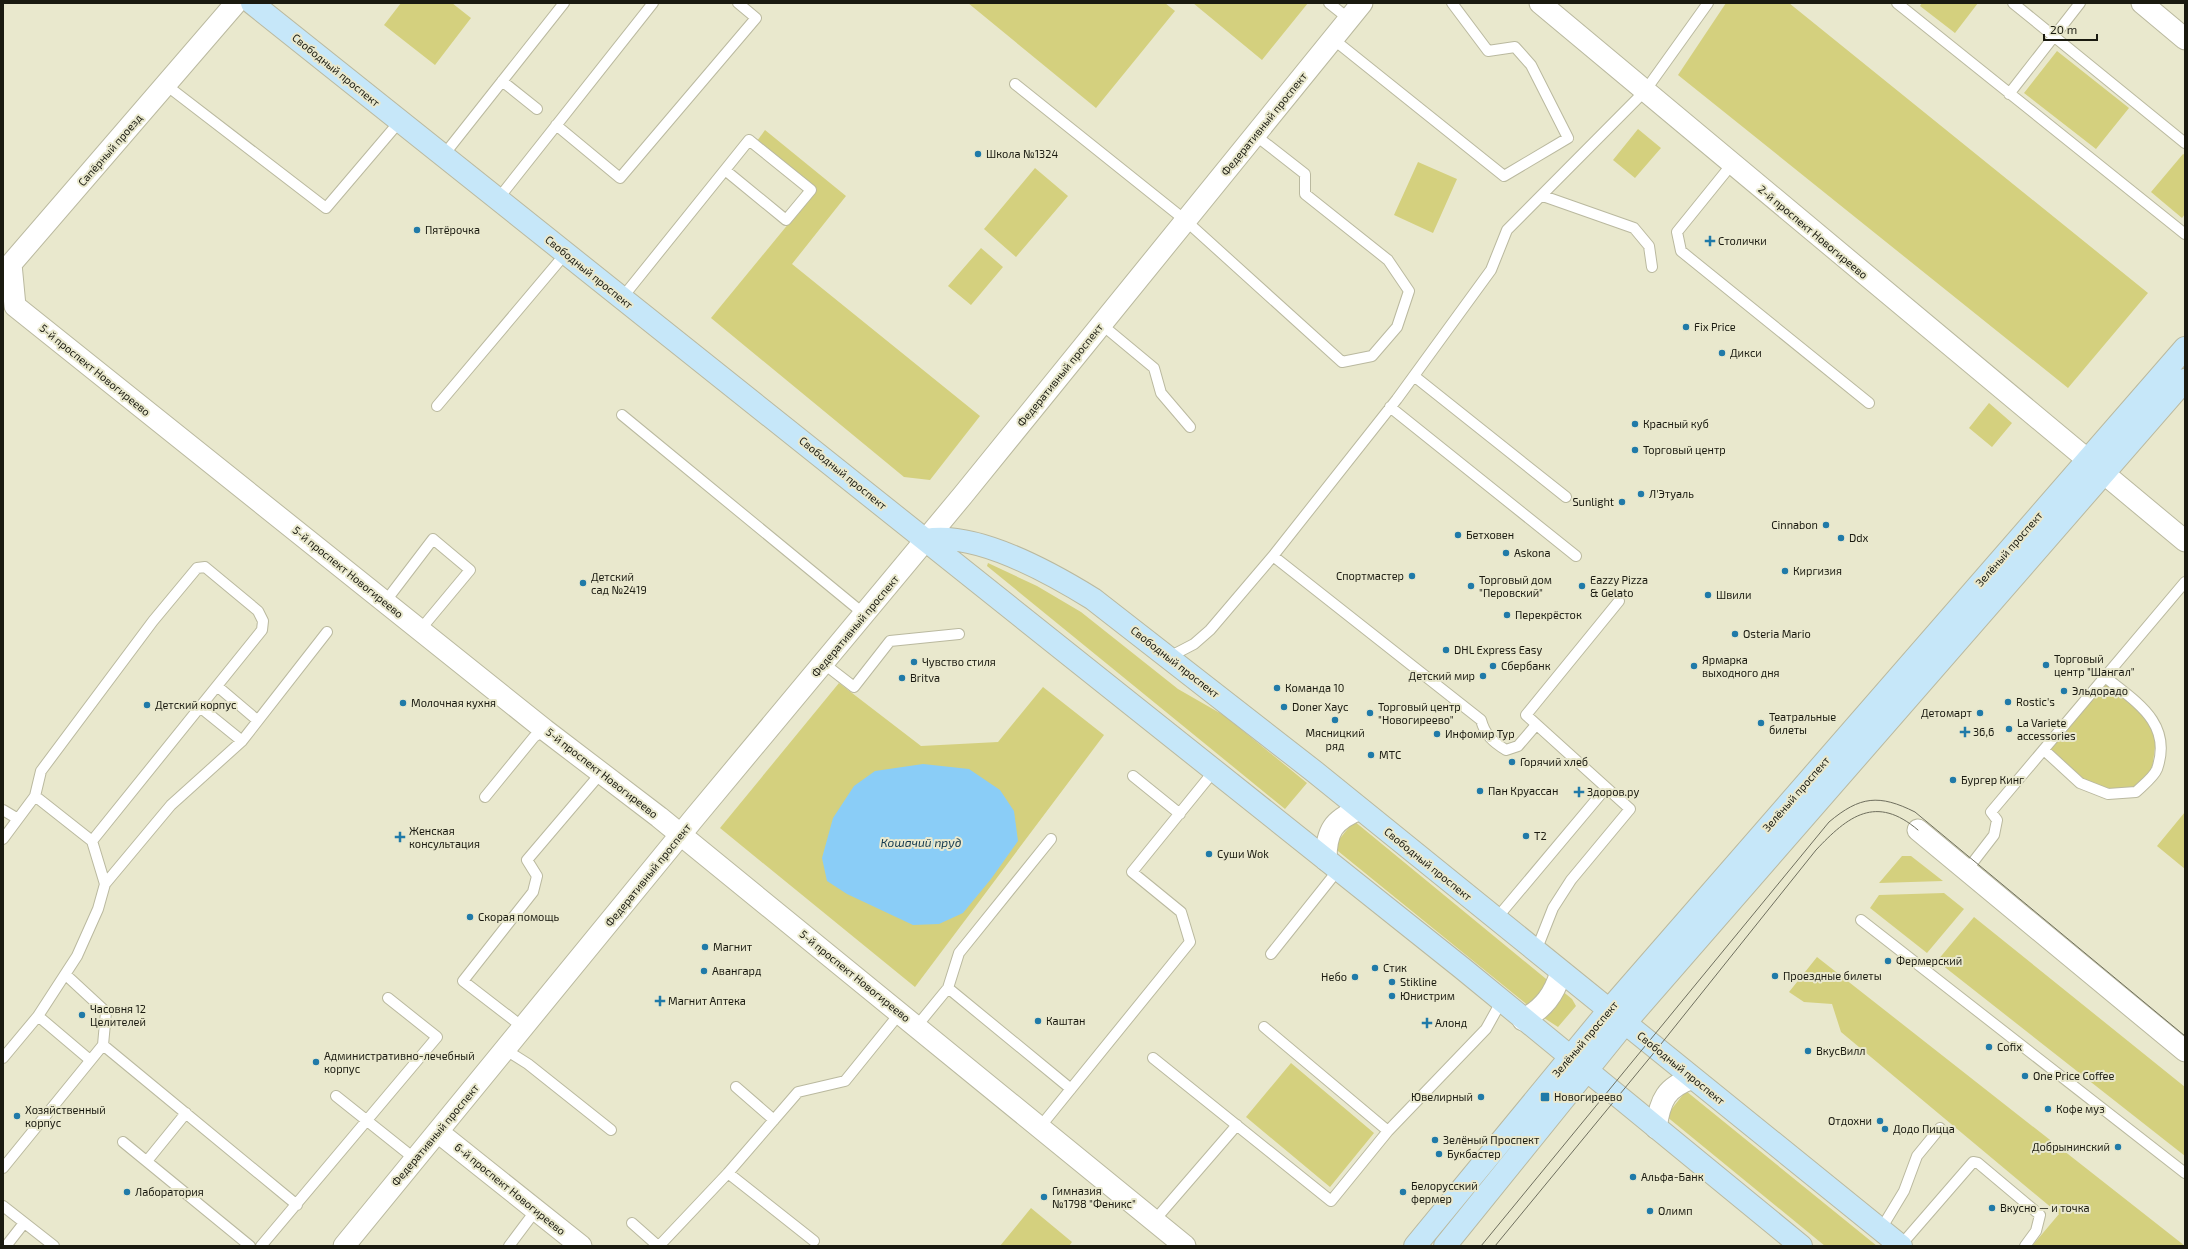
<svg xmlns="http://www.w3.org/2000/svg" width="2188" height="1249" font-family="'Exo 2',sans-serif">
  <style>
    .green { fill: #d4d07e }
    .water { fill: #8acdf7 }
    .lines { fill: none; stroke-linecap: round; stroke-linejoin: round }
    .lane-casing { stroke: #bab99f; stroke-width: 12 }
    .street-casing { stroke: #bab99f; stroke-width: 23 }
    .secondary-casing { stroke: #bab99f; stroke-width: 24 }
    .lane { stroke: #fff; stroke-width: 10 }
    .street { stroke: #fff; stroke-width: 21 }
    .secondary { stroke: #c6e7f9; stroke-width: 22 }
    .tram { stroke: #6f6f5e; stroke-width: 1 }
    .poi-dot { fill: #207aa8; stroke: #e9e8cd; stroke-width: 1.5 }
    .labels { text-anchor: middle; stroke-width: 4; stroke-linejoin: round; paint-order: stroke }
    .street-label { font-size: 11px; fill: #1a1a10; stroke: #e9e8cd }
    .poi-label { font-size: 11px; fill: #1a1a10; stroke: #e9e8cd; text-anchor: start }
    .water-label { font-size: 12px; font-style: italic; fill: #13394e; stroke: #e9e8cd }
  </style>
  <rect width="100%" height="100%" fill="#e9e8cd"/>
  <path class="green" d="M401,3H452L471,18L435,65L384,25Z
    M968,3H1165L1175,11L1096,108Z
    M1193,3H1308L1262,60Z
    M1726,3H1789L2148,293L2068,388L1678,75Z
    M1922,3H1978L1955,33L1920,6Z
    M2057,51L2129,108L2096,149L2024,93Z
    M1638,129L1661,148L1635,178L1613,160Z
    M765,130L846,196L792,264L980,416L930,480L904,477L711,318L817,189L757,141Z
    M2183,154L2185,155V214L2182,218L2151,192Z
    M1418,162L1457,179L1433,233L1394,215Z
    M1035,168L1068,196L1016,257L984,229Z
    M981,248L1003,267L971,305L948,286Z
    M1989,403L2012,423L1992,447L1969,428Z
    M988,563L1037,586L1081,612L1178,689L1225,716L1307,783L1285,809L987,566Z
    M2105,681L2146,718L2156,740L2152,769L2133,788L2108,790L2081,778L2050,749Z
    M839,683L921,746L998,742L1043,687L1104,735L915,987L720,828Z
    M2185,812V869L2157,846Z
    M1354,821L1551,983L1530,1007L1333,847Z
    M1902,856H1911L1943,881L1879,883Z
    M1944,893L1964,909L1927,953L1870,908L1879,895Z
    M1974,917L2185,1087V1156L1937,961Z
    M1817,957L2185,1246H2032L2059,1214L1841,1032L1832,1004L1804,1002L1789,992Z
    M1561,990L1572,999L1576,1006L1558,1027L1541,1016Z
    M1291,1063L1374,1133L1330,1187L1246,1117Z
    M1686,1091L1877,1246H1825L1666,1116Z
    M1031,1208L1072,1242L1069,1246H1000Z"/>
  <path class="water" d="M923,764L969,769L1000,790L1014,811L1018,841L991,879L963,913L939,924L913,925L847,894L827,881L822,858L833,818L854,786L875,771Z"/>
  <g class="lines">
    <g class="lane-casing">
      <path id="lane" d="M1329,3L1349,19
        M1897,3L2185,234
        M2013,3L2185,143
        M1333,39L1504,176L1568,138L1531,65L1515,47L1488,51L1452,3
        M502,81L537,109
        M1015,84L1185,220L1342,362L1372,356L1397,327L1409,291L1388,260L1305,194V174L1255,135
        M166,85L326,208L400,121
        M2009,94L2080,3
        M556,125L620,178L756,18L738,3
        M443,156L564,3
        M1732,164L1677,232L1681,251L1869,403
        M1543,196L1634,228L1649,246L1652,267
        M498,199L653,3
        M622,298L749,140L811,190L786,220L725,170
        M1101,324L1154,368L1161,393L1190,427
        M1414,376L1566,497
        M437,406L566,253
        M1390,407L1576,556
        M622,415L864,614
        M1273,556L1481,720C1485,735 1493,742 1506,750L1518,746L1536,725
        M385,602L433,539L470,570L420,630
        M1169,657L1194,644L1210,630L1273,556L1397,399L1491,270L1507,230L1645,91L1708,3
        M823,663L854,687L890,641L959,634
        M217,686L257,720
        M200,707L242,741
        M2044,750L2080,783L2108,794L2136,792C2142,786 2154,777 2157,769C2173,723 2136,702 2105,677
        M1133,776L1180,814
        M485,797L534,737L545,730
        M3,810L18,819
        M3,839L35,796L41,771L153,621L197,568L205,567L258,611L263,621L262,630L92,841
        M1967,870L1994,835L1997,820L1991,812L2185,582
        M105,884L171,805L242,741L327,632
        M1496,919L1606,788
        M1861,920L2185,1173
        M1536,951L1553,908L1571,880L1630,809L1526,715L1619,601
        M1271,954L1338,870
        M948,988L1071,1089
        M38,1016L90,1060
        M916,1027L948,988L959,953L1051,839
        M524,1028L463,981L533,892L537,876L527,860L601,773
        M103,1045L297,1205
        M506,1050L528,1064L611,1130
        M3,1058L38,1016L77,956L98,909L105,884L92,841L35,796
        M1153,1058L1331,1201L1388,1131L1264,1027
        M736,1087L774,1120
        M336,1096L415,1159
        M1040,1127L1190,942L1181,912L1132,872L1214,771
        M1388,1131L1486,1029L1501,1002
        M123,1142L250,1246
        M147,1161L186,1113
        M3,1168L103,1045L106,1012L66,975
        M728,1173L814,1241
        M3,1206L54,1246
        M1154,1221L1237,1125
        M632,1223L658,1246
        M1881,1229L1904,1191L1917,1156L1940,1128
        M1901,1245L1973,1162L1978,1163L2040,1215L2036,1231L2025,1246
        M6,1246L24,1223
        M261,1246L437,1037L388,998
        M509,1246L536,1210
        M659,1246L728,1173L798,1092L845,1081L900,1013"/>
    </g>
    <g class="street-casing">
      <path id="street" d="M236,3L11,264L15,306L545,730L659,817L1185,1246
        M1540,3L2185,541
        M2142,3L2185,39
        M1918,830L2185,1051
        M1326,860C1326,831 1333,820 1360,809
        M1523,1020C1544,1008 1554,995 1561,972
        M1656,1128C1660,1100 1666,1087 1693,1078
        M438,1132L581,1246
        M344,1246L695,817L963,495L1362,3"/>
    </g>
    <g class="secondary-casing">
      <path id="secondary" d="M252,3L1462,968L1801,1246
        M926,540C976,531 1051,573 1093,599L1315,772L1901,1246
        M1415,1246L1609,1010L2185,348
        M1445,1246L1625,1023L2185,380"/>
    </g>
    <use href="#lane" class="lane"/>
    <use href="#street" class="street"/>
    <use href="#secondary" class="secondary"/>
    <path class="tram" d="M1481,1246L1829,822C1860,796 1879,794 1915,812L2185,1036
      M1495,1246L1657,1049L1816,850C1848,816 1876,794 1918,830"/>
  </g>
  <g class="poi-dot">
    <circle cx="978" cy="154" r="4"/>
    <circle cx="417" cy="230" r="4"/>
    <path d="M1708 235h4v4h4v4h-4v4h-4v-4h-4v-4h4z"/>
    <circle cx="1686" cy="327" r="4"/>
    <circle cx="1722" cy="353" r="4"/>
    <circle cx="1635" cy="424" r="4"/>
    <circle cx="1635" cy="450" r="4"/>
    <circle cx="1641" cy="494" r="4"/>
    <circle cx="1622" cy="502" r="4"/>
    <circle cx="1826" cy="525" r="4"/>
    <circle cx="1458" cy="535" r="4"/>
    <circle cx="1841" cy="538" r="4"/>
    <circle cx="1506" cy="553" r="4"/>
    <circle cx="1785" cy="571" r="4"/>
    <circle cx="1412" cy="576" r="4"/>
    <circle cx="583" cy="583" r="4"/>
    <circle cx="1471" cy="586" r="4"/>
    <circle cx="1582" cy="586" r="4"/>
    <circle cx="1708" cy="595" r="4"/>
    <circle cx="1507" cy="615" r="4"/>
    <circle cx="1735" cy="634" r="4"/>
    <circle cx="1446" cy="650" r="4"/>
    <circle cx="914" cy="662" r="4"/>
    <circle cx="2046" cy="665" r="4"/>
    <circle cx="1493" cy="666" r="4"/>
    <circle cx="1694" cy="666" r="4"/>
    <circle cx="1483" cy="676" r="4"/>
    <circle cx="902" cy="678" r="4"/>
    <circle cx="1277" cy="688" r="4"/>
    <circle cx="2064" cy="691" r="4"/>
    <circle cx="2008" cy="702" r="4"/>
    <circle cx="403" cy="703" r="4"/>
    <circle cx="147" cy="705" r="4"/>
    <circle cx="1284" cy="707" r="4"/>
    <circle cx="1370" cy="713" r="4"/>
    <circle cx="1980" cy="713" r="4"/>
    <circle cx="1335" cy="720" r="4"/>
    <circle cx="1761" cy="723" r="4"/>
    <circle cx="2009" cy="729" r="4"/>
    <path d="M1963 726h4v4h4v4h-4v4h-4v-4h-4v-4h4z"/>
    <circle cx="1437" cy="734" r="4"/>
    <circle cx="1371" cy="755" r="4"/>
    <circle cx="1512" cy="762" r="4"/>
    <circle cx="1953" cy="780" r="4"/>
    <circle cx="1480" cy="791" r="4"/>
    <path d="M1577 786h4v4h4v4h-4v4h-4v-4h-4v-4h4z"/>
    <circle cx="1526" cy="836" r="4"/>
    <path d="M398 831h4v4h4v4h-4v4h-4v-4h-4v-4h4z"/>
    <circle cx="1209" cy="854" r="4"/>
    <circle cx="470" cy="917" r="4"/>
    <circle cx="705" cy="947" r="4"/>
    <circle cx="1888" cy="961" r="4"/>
    <circle cx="1375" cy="968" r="4"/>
    <circle cx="704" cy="971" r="4"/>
    <circle cx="1775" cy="976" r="4"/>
    <circle cx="1355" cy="977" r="4"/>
    <circle cx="1392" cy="982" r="4"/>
    <circle cx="1392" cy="996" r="4"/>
    <path d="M658 995h4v4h4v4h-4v4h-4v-4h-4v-4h4z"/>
    <circle cx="82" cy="1015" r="4"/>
    <circle cx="1038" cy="1021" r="4"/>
    <path d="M1425 1017h4v4h4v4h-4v4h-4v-4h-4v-4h4z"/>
    <circle cx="1989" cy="1047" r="4"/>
    <circle cx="1808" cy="1051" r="4"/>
    <circle cx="316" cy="1062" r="4"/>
    <circle cx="2025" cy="1076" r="4"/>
    <circle cx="1481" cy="1097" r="4"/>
    <rect x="1540" y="1092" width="10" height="10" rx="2"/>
    <circle cx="2048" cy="1109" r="4"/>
    <circle cx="17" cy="1116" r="4"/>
    <circle cx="1880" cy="1121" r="4"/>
    <circle cx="1885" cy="1129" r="4"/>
    <circle cx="1435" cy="1140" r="4"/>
    <circle cx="2118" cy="1147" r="4"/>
    <circle cx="1439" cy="1154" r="4"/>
    <circle cx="1633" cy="1177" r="4"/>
    <circle cx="127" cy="1192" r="4"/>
    <circle cx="1403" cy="1192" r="4"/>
    <circle cx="1044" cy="1197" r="4"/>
    <circle cx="1992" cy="1208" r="4"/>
    <circle cx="1650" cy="1211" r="4"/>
  </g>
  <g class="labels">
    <g class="street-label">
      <text transform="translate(336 70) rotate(39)" y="4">Свободный проспект</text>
      <text transform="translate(1264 124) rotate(-51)" y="4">Федеративный проспект</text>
      <text transform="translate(110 150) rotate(-49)" y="4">Сапёрный проезд</text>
      <text transform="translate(1813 232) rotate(40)" y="4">2-й проспект Новогиреево</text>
      <text transform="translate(589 272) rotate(39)" y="4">Свободный проспект</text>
      <text transform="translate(95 370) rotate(39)" y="4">5-й проспект Новогиреево</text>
      <text transform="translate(1060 375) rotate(-51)" y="4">Федеративный проспект</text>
      <text transform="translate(843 473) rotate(39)" y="4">Свободный проспект</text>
      <text transform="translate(2009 549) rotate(-49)" y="4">Зелёный проспект</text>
      <text transform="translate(348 572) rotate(39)" y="4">5-й проспект Новогиреево</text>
      <text transform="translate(855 626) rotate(-50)" y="4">Федеративный проспект</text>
      <text transform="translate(1175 662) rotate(38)" y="4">Свободный проспект</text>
      <text transform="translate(602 773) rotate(38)" y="4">5-й проспект Новогиреево</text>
      <text transform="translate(1796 794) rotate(-49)" y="4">Зелёный проспект</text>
      <text transform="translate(1428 864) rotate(39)" y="4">Свободный проспект</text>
      <text transform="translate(648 875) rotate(-51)" y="4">Федеративный проспект</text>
      <text transform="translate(855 976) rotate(39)" y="4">5-й проспект Новогиреево</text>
      <text transform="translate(1585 1039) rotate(-50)" y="4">Зелёный проспект</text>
      <text transform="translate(1681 1068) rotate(39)" y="4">Свободный проспект</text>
      <text transform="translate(435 1135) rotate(-50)" y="4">Федеративный проспект</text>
      <text transform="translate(510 1189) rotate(39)" y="4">6-й проспект Новогиреево</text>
    </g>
    <g class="poi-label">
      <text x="986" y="158">Школа №1324</text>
      <text x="425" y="234">Пятёрочка</text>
      <text x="1718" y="245">Столички</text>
      <text x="1694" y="331">Fix Price</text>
      <text x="1730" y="357">Дикси</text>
      <text x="1643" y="428">Красный куб</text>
      <text x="1643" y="454">Торговый центр</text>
      <text x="1649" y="498">Л'Этуаль</text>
      <text x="1614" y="506" text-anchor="end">Sunlight</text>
      <text x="1818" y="529" text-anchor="end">Cinnabon</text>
      <text x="1466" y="539">Бетховен</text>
      <text x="1849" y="542">Ddx</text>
      <text x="1514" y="557">Askona</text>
      <text x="1793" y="575">Киргизия</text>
      <text x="1404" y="580" text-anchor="end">Спортмастер</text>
      <text x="591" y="581">Детский<tspan x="591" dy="13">сад №2419</tspan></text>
      <text x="1479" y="584">Торговый дом<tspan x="1479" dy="13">"Перовский"</tspan></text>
      <text x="1590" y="584">Eazzy Pizza<tspan x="1590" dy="13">&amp; Gelato</tspan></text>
      <text x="1716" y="599">Швили</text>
      <text x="1515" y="619">Перекрёсток</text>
      <text x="1743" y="638">Osteria Mario</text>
      <text x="1454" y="654">DHL Express Easy</text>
      <text x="2054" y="663">Торговый<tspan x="2054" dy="13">центр "Шангал"</tspan></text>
      <text x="1702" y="664">Ярмарка<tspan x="1702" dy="13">выходного дня</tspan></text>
      <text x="922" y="666">Чувство стиля</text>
      <text x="1501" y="670">Сбербанк</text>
      <text x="1475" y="680" text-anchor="end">Детский мир</text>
      <text x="910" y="682">Britva</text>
      <text x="1285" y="692">Команда 10</text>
      <text x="2072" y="695">Эльдорадо</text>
      <text x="2016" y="706">Rostic's</text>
      <text x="411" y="707">Молочная кухня</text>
      <text x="155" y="709">Детский корпус</text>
      <text x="1292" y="711">Doner Хаус</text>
      <text x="1378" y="711">Торговый центр<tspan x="1378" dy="13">"Новогиреево"</tspan></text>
      <text x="1972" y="717" text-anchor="end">Детомарт</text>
      <text x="1769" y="721">Театральные<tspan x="1769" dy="13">билеты</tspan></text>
      <text x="2017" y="727">La Variete<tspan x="2017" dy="13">accessories</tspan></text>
      <text x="1973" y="736">36,6</text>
      <text x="1335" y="737" text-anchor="middle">Мясницкий<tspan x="1335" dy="13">ряд</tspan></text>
      <text x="1445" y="738">Инфомир Тур</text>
      <text x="1379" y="759">МТС</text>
      <text x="1520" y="766">Горячий хлеб</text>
      <text x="1961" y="784">Бургер Кинг</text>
      <text x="1488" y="795">Пан Круассан</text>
      <text x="1587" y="796">Здоров.ру</text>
      <text x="409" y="835">Женская<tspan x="409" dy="13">консультация</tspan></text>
      <text x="1534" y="840">T2</text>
      <text x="1217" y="858">Суши Wok</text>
      <text x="478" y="921">Скорая помощь</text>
      <text x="713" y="951">Магнит</text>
      <text x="1896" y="965">Фермерский</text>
      <text x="1383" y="972">Стик</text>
      <text x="712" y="975">Авангард</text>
      <text x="1783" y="980">Проездные билеты</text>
      <text x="1347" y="981" text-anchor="end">Небо</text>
      <text x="1400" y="986">Stikline</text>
      <text x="1400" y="1000">Юнистрим</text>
      <text x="668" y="1005">Магнит Аптека</text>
      <text x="90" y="1013">Часовня 12<tspan x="90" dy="13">Целителей</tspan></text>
      <text x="1046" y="1025">Каштан</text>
      <text x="1435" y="1027">Алонд</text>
      <text x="1997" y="1051">Cofix</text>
      <text x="1816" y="1055">ВкусВилл</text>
      <text x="324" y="1060">Административно-лечебный<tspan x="324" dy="13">корпус</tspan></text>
      <text x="2033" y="1080">One Price Coffee</text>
      <text x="1473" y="1101" text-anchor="end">Ювелирный</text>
      <text x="1554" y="1101">Новогиреево</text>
      <text x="2056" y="1113">Кофе муз</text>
      <text x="25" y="1114">Хозяйственный<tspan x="25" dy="13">корпус</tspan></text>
      <text x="1872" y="1125" text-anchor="end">Отдохни</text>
      <text x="1893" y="1133">Додо Пицца</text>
      <text x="1443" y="1144">Зелёный Проспект</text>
      <text x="2110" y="1151" text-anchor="end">Добрынинский</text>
      <text x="1447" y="1158">Букбастер</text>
      <text x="1641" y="1181">Альфа-Банк</text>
      <text x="1411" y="1190">Белорусский<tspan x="1411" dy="13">фермер</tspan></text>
      <text x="1052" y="1195">Гимназия<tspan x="1052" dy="13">№1798 "Феникс"</tspan></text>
      <text x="135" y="1196">Лаборатория</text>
      <text x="2000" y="1212">Вкусно — и точка</text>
      <text x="1658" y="1215">Олимп</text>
    </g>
    <g class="water-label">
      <text x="921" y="847">Кошачий пруд</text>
    </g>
  </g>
  <rect width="2188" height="1249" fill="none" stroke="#1a1a10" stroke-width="8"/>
  <path d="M2044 34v6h53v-6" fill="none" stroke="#1a1a10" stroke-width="2"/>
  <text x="2050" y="34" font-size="12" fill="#1a1a10" stroke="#e9e8cd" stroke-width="3" paint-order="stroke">20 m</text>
</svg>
